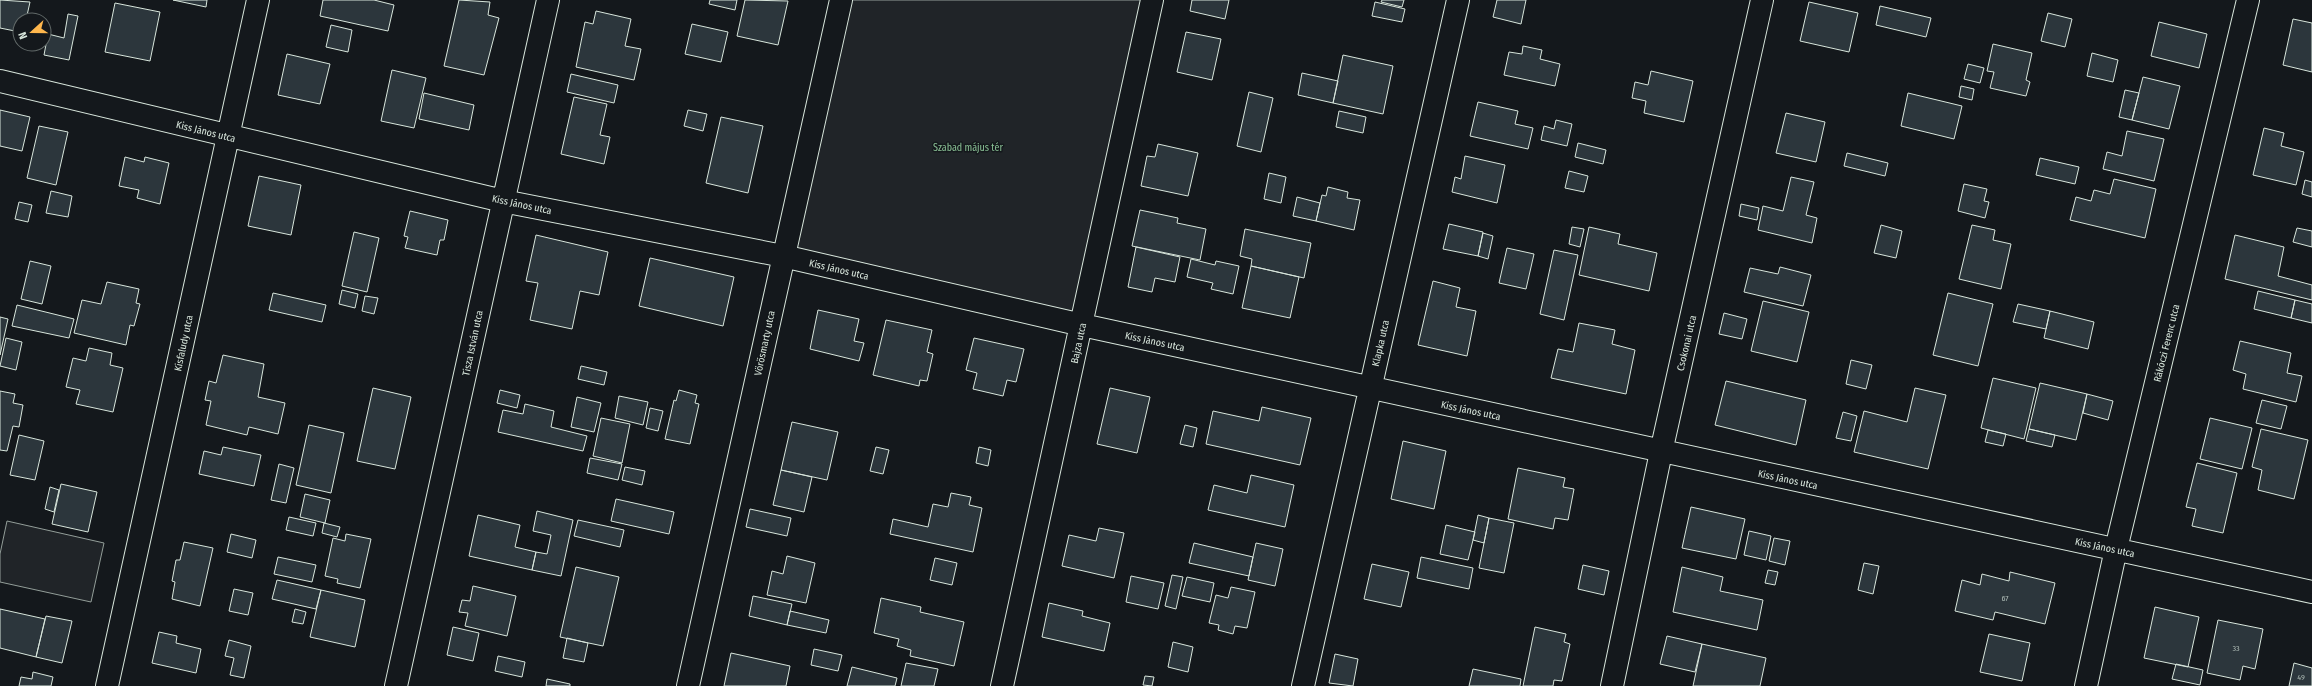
<svg xmlns="http://www.w3.org/2000/svg" width="2312" height="686" font-family="'Fira Sans Condensed',sans-serif">
  <style>
    .green { fill: #202428; stroke: #939e99 }
    .building { fill: #2c363c; stroke: #d8e6dc }
    .lines { fill: none; stroke-linecap: round; stroke-linejoin: round }
    .street-casing { stroke: #d8e6dc; stroke-width: 24 }
    .street { stroke: #14181c; stroke-width: 22 }
    .labels { text-anchor: middle; stroke-width: 3; stroke-linejoin: round; paint-order: stroke }
    .number-label { font-size: 8px; fill: #adbab4 }
    .street-label { font-size: 10px; fill: #d8e6dc; stroke: #14181c }
    .park-label { font-size: 10px; fill: #8ac095; stroke: #14181c }
  </style>
  <rect width="100%" height="100%" fill="#14181c"/>
  <path class="green" d="M841,0H1152L1082,325L783,256Z
    M7,521L104,543L91,602L0,582V554Z"/>
  <path class="building" d="M0,0L30,2L26,20H20V32L0,28Z
    M173,0H207L206,7Z
    M323,0H374L394,5L388,31L320,16Z
    M459,0L490,2L488,15L499,18L484,75L444,66Z
    M710,0H737L735,10L709,4Z
    M745,0L788,1L778,45L737,36Z
    M1192,0H1229L1225,19L1190,11Z
    M1382,0H1404L1402,7L1381,2Z
    M1497,0H1526L1521,24L1493,17Z
    M1375,2L1405,9L1402,22L1372,16Z
    M1809,2L1858,13L1849,52L1800,41Z
    M115,3L160,12L150,61L105,52Z
    M1880,6L1931,18L1926,37L1876,25Z
    M596,11L631,19L625,46L641,49L634,80L576,67L585,22L593,24Z
    M2048,13L2072,19L2065,47L2041,41Z
    M68,14L78,16L69,60L44,55L48,34L64,38Z
    M2293,19L2312,23V72L2283,65Z
    M2159,22L2207,34L2199,68L2151,56Z
    M692,24L728,32L721,62L685,54Z
    M331,25L352,30L348,52L326,47Z
    M1186,32L1221,39L1212,80L1177,72Z
    M1993,44L2032,53L2026,80L2030,82L2026,96L1990,88L1994,72L1987,71Z
    M1523,46L1542,50L1540,59L1560,64L1555,86L1504,75L1509,52L1522,54Z
    M2092,53L2118,60L2113,82L2087,76Z
    M287,54L330,64L320,104L278,95Z
    M1343,55L1393,66L1383,114L1333,103Z
    M1968,64L1984,68L1980,83L1964,79Z
    M392,70L426,78L414,128L381,121Z
    M1651,71L1693,81L1684,122L1644,113L1646,101L1632,98L1635,82L1648,85Z
    M1302,73L1338,81L1333,103L1298,95Z
    M571,74L618,85L614,103L567,92Z
    M2143,77L2180,86L2169,129L2132,120Z
    M1961,86L1974,89L1972,100L1959,97Z
    M2125,90L2139,93L2132,120L2119,117Z
    M1249,92L1273,98L1261,152L1237,146Z
    M424,93L474,105L469,130L419,119Z
    M1908,93L1962,106L1954,139L1901,126Z
    M574,97L607,104L600,135L610,137L604,164L561,154Z
    M1478,102L1518,111L1515,124L1533,128L1528,149L1470,136Z
    M0,110L30,117L22,151L0,146Z
    M688,110L707,114L703,131L684,126Z
    M1339,111L1366,117L1363,133L1336,127Z
    M1786,113L1825,122L1816,162L1776,153Z
    M721,117L763,126L748,193L706,183Z
    M1556,120L1572,124L1567,146L1541,140L1544,126L1554,129Z
    M39,126L68,132L56,185L27,178Z
    M2264,128L2284,133L2281,146L2304,152L2296,185L2253,175Z
    M2127,131L2164,139L2154,181L2103,169L2107,152L2122,156Z
    M1578,143L1606,150L1603,164L1575,157Z
    M1158,144L1198,153L1188,196L1141,186L1147,156L1155,157Z
    M1847,153L1888,163L1885,176L1844,166Z
    M1465,156L1505,165L1497,203L1452,192L1455,177L1461,179Z
    M125,157L144,162L145,157L169,163L160,204L137,198L139,190L119,186Z
    M2040,158L2079,167L2075,184L2036,175Z
    M1569,171L1588,176L1584,192L1565,188Z
    M1269,173L1286,177L1281,203L1264,199Z
    M259,176L301,185L291,235L248,226Z
    M1791,177L1814,182L1806,215L1817,218L1812,243L1758,230L1763,206L1783,211Z
    M2114,179L2156,189L2145,238L2070,220L2076,197L2091,201L2094,190L2110,194Z
    M2305,180L2312,182V197L2302,194Z
    M1964,184L1987,189L1984,201L1989,202L1985,218L1958,211Z
    M1328,187L1348,192L1347,198L1360,200L1354,230L1316,221L1322,195L1326,196Z
    M51,191L72,196L68,217L46,213Z
    M1297,197L1320,203L1316,221L1293,216Z
    M19,202L32,205L28,222L15,219Z
    M1741,204L1759,208L1757,220L1739,216Z
    M1140,210L1178,218L1177,223L1206,229L1200,260L1132,246Z
    M410,211L448,220L444,240H440L437,255L405,248L408,237L404,236Z
    M1449,224L1483,232L1478,256L1443,249Z
    M1881,225L1902,231L1896,258L1874,253Z
    M1972,225L1995,230L1993,240L2011,244L2001,289L1959,279Z
    M1572,227L1584,229L1580,247L1569,244Z
    M1589,227L1620,234L1618,244L1657,253L1649,291L1579,275Z
    M2297,228L2312,231V247L2293,242Z
    M1245,229L1311,243L1304,278L1251,266L1252,259L1240,256Z
    M354,232L379,238L367,292L342,286Z
    M1483,233L1493,236L1488,259L1478,256Z
    M536,235L608,252L599,295L580,291L572,329L530,320L538,283L526,281Z
    M2235,235L2284,247L2278,276L2312,285V300L2225,279Z
    M1136,247L1180,257L1175,282L1155,278L1152,292L1128,287Z
    M1507,248L1534,254L1526,289L1499,283Z
    M1554,250L1578,255L1564,320L1540,314Z
    M650,258L734,277L723,326L639,306Z
    M1191,259L1215,265L1216,261L1239,266L1233,294L1211,289L1213,283L1187,277Z
    M30,261L51,266L42,304L21,299Z
    M1251,266L1299,277L1290,318L1242,308Z
    M1780,267L1811,275L1803,306L1744,292L1750,268L1778,274Z
    M1433,281L1460,288L1456,307L1476,311L1467,356L1418,345Z
    M107,282L139,289L136,303L140,304L134,326L130,325L126,345L74,333L82,300L101,304Z
    M342,290L358,294L355,308L339,304Z
    M2258,291L2295,300L2291,318L2254,309Z
    M273,293L326,305L322,322L269,310Z
    M1948,293L1993,304L1978,366L1933,355Z
    M365,296L378,298L374,314L362,311Z
    M2295,300L2312,304V323L2291,318Z
    M1763,301L1809,312L1797,362L1751,351Z
    M2018,304L2050,311L2046,329L2013,322Z
    M17,305L74,319L69,338L12,326Z
    M818,310L859,319L854,341L864,343L859,361L810,349Z
    M2050,311L2094,322L2088,349L2044,338Z
    M1724,313L1747,319L1742,339L1719,334Z
    M0,317L8,319L0,355Z
    M886,320L932,330L927,352L933,354L927,381L920,380L919,386L873,375Z
    M1579,323L1615,330L1612,344L1635,350L1626,394L1551,378L1558,349L1573,352Z
    M6,338L22,342L16,370L0,366Z
    M974,338L1024,349L1016,382L1007,380L1003,396L973,389L977,373L966,370Z
    M2240,341L2291,353L2287,373L2302,376L2296,402L2243,389L2246,374L2233,370Z
    M89,348L112,353L110,365L123,368L113,412L76,404L80,390L66,387L73,358L86,361Z
    M223,355L264,364L258,397L285,403L278,434L249,427L247,435L206,425L211,401L205,400L209,381L216,383Z
    M1851,360L1872,365L1866,389L1846,384Z
    M581,366L607,372L604,385L578,379Z
    M1993,378L2036,388L2024,439L1981,428Z
    M1726,381L1806,400L1796,445L1715,425Z
    M2040,383L2087,394L2076,440L2029,429Z
    M373,388L411,397L395,469L357,461Z
    M1110,388L1150,397L1137,453L1097,444Z
    M1915,388L1946,395L1928,469L1854,452L1864,411L1907,422Z
    M500,390L520,395L517,408L497,403Z
    M679,390L697,395L695,403L699,404L690,444L665,439L674,400L676,401Z
    M0,391L15,394L13,403L23,405L19,427L13,426L7,451L0,450Z
    M2087,394L2113,401L2108,420L2083,413Z
    M619,396L648,402L643,425L615,418Z
    M577,397L601,403L594,432L571,427Z
    M2262,400L2287,406L2281,429L2256,423Z
    M525,404L554,411L551,427L587,436L583,451L498,432L503,410L523,414Z
    M1262,407L1311,418L1300,465L1206,444L1213,411L1259,421Z
    M650,408L663,411L658,431L646,428Z
    M1843,412L1857,416L1851,441L1836,438Z
    M601,418L630,424L622,463L593,456Z
    M2210,418L2252,428L2242,469L2200,459Z
    M792,422L838,432L827,480L781,470Z
    M309,425L344,433L331,493L296,485Z
    M1185,425L1197,428L1193,447L1180,444Z
    M2029,429L2055,435L2052,447L2026,441Z
    M2261,429L2308,440L2294,499L2258,490L2262,470L2252,467Z
    M1988,430L2006,434L2003,446L1985,442Z
    M19,435L44,441L35,480L10,475Z
    M1403,441L1446,451L1434,509L1391,499Z
    M223,447L261,455L254,486L199,474L204,451L221,455Z
    M876,447L889,450L883,474L870,471Z
    M979,447L991,450L988,466L976,463Z
    M590,458L622,464L618,480L587,473Z
    M2197,463L2237,473L2223,533L2192,526L2196,509L2186,507Z
    M279,464L294,468L286,503L271,500Z
    M625,467L645,471L642,485L622,480Z
    M1518,468L1565,478L1563,487L1574,489L1568,520L1555,518L1553,529L1508,519Z
    M781,470L812,477L804,512L773,505Z
    M1251,475L1294,485L1285,527L1208,510L1214,485L1247,493Z
    M61,484L97,492L88,532L52,524Z
    M50,487L59,490L54,512L45,509Z
    M951,493L971,497L969,505L982,508L973,552L890,534L893,519L928,527L933,504L948,507Z
    M305,494L330,500L325,523L300,517Z
    M616,499L674,512L669,534L611,521Z
    M1691,507L1745,519L1736,559L1682,548Z
    M750,509L791,518L787,536L746,527Z
    M537,511L573,520L561,576L532,570L536,552L547,554L551,535L533,531Z
    M478,515L520,525L515,547L536,552L532,570L469,556Z
    M1478,515L1489,518L1484,543L1473,540Z
    M289,517L316,523L313,536L286,530Z
    M1489,518L1514,523L1504,573L1479,568Z
    M578,520L624,530L620,547L574,536Z
    M324,523L340,527L337,537L322,533Z
    M1446,525L1475,532L1468,560L1440,554Z
    M1099,528L1124,533L1114,578L1062,566L1069,535L1096,541Z
    M1749,531L1771,536L1766,560L1744,555Z
    M231,534L256,540L252,558L227,552Z
    M346,534L371,539L360,588L337,583L338,579L325,576L333,538L345,541Z
    M1774,538L1790,541L1785,565L1769,561Z
    M184,542L213,548L200,606L172,599L175,582L172,581L176,560H180Z
    M1194,543L1253,557L1249,576L1189,563Z
    M1256,543L1283,549L1275,586L1248,580Z
    M787,556L815,563L806,603L767,595L772,571L783,574Z
    M278,557L316,565L312,582L274,574Z
    M1421,557L1473,568L1469,589L1417,578Z
    M935,558L957,563L952,585L930,580Z
    M1864,563L1879,566L1873,594L1858,590Z
    M1372,564L1409,572L1401,607L1364,599Z
    M1583,565L1609,571L1604,595L1578,589Z
    M576,567L619,577L603,646L560,637Z
    M1682,567L1723,577L1720,591L1763,600L1757,630L1673,612Z
    M1768,570L1778,572L1775,585L1765,583Z
    M2010,572L2055,583L2045,624L1995,612L1993,620L1955,611L1962,580L1980,585L1982,574L2009,581Z
    M1172,575L1183,577L1176,609L1165,606Z
    M1131,576L1164,583L1158,609L1126,602Z
    M1187,577L1214,583L1210,602L1182,596Z
    M277,580L321,590L316,609L272,599Z
    M473,586L516,596L507,636L465,626L468,613L459,612L462,600L470,601Z
    M1231,587L1255,592L1247,628L1235,626L1233,634L1218,630L1219,625L1209,623L1216,595L1228,598Z
    M234,589L253,593L248,615L229,611Z
    M321,590L365,600L355,647L310,637Z
    M753,596L792,604L787,625L749,616Z
    M881,598L921,607L920,612L964,622L954,666L910,656L911,650L897,646L899,639L874,633Z
    M1049,603L1083,611L1082,616L1110,623L1104,651L1042,637Z
    M2155,607L2199,617L2188,667L2144,658Z
    M0,609L45,619L36,657L0,648Z
    M295,609L306,612L303,624L292,622Z
    M790,611L829,620L826,633L787,625Z
    M46,616L72,621L62,663L36,657Z
    M2218,620L2263,629L2255,669L2243,666L2240,680L2207,673Z
    M453,627L479,633L473,661L447,655Z
    M1535,627L1566,634L1564,642L1570,644L1562,681L1554,680L1553,686H1523Z
    M159,632L177,636L176,643L201,649L196,673L152,663Z
    M1989,634L2030,643L2022,681L1980,672Z
    M1667,636L1702,644L1695,672L1660,664Z
    M567,638L588,643L584,662L563,658Z
    M229,640L251,646L244,678L230,675L234,658L225,656Z
    M1173,642L1193,647L1188,672L1168,667Z
    M1702,644L1766,658L1760,686H1693Z
    M814,649L842,655L838,671L811,665Z
    M731,653L790,666L786,686H724Z
    M1335,654L1358,659L1353,686L1329,683Z
    M498,656L525,662L522,677L495,671Z
    M906,663L938,669L934,686H901Z
    M2294,663L2312,668V686H2289Z
    M2176,664L2203,670L2200,685L2172,679Z
    M852,667L897,678L895,686H847Z
    M1473,669L1521,679L1520,686H1469Z
    M33,672L53,677L51,686H19L21,677L32,679Z
    M1145,676L1154,677L1152,686L1143,685Z
    M547,679L570,684V686H546Z"/>
  <g class="lines">
    <g class="street-casing">
      <path id="street" d="M0,81L503,201L783,256L1082,325L2312,592
        M107,686L258,0
        M396,686L548,0
        M688,686L841,0
        M1002,686L1152,0
        M1303,686L1458,0
        M1612,686L1661,452L1762,0
        M2086,686L2116,549L2248,0"/>
    </g>
    <use href="#street" class="street"/>
  </g>
  <g class="labels">
    <g class="number-label">
      <text x="2005" y="601">67</text>
      <text x="2236" y="651">33</text>
      <text x="2301" y="680">49</text>
    </g>
    <g class="street-label">
      <text transform="translate(206 131) rotate(14)" y="4">Kiss János utca</text>
      <text transform="translate(522 204) rotate(12)" y="4">Kiss János utca</text>
      <text transform="translate(839 269) rotate(13)" y="4">Kiss János utca</text>
      <text transform="translate(1155 341) rotate(12)" y="4">Kiss János utca</text>
      <text transform="translate(183 343) rotate(-78)" y="4">Kisfaludy utca</text>
      <text transform="translate(472 343) rotate(-78)" y="4">Tisza István utca</text>
      <text transform="translate(764 343) rotate(-78)" y="4">Vörösmarty utca</text>
      <text transform="translate(1078 343) rotate(-78)" y="4">Bajza utca</text>
      <text transform="translate(1380 343) rotate(-77)" y="4">Klapka utca</text>
      <text transform="translate(1686 343) rotate(-77)" y="4">Csokonai utca</text>
      <text transform="translate(2166 343) rotate(-76)" y="4">Rákóczi Ferenc utca</text>
      <text transform="translate(1471 410) rotate(12)" y="4">Kiss János utca</text>
      <text transform="translate(1788 479) rotate(12)" y="4">Kiss János utca</text>
      <text transform="translate(2105 547) rotate(12)" y="4">Kiss János utca</text>
    </g>
    <g class="park-label">
      <text x="968" y="151">Szabad május tér</text>
    </g>
  </g>
  <g transform="translate(32 32) rotate(249)"><circle r="19" fill="#14181c" stroke="#626a69"/>
  <path d="M0-3L7 15L0 10L-7 15Z" fill="#ffb74d"/>
  <text y="-6" font-size="11" font-weight="bold" text-anchor="middle" fill="#d8e6dc">N</text>
  </g>
</svg>
